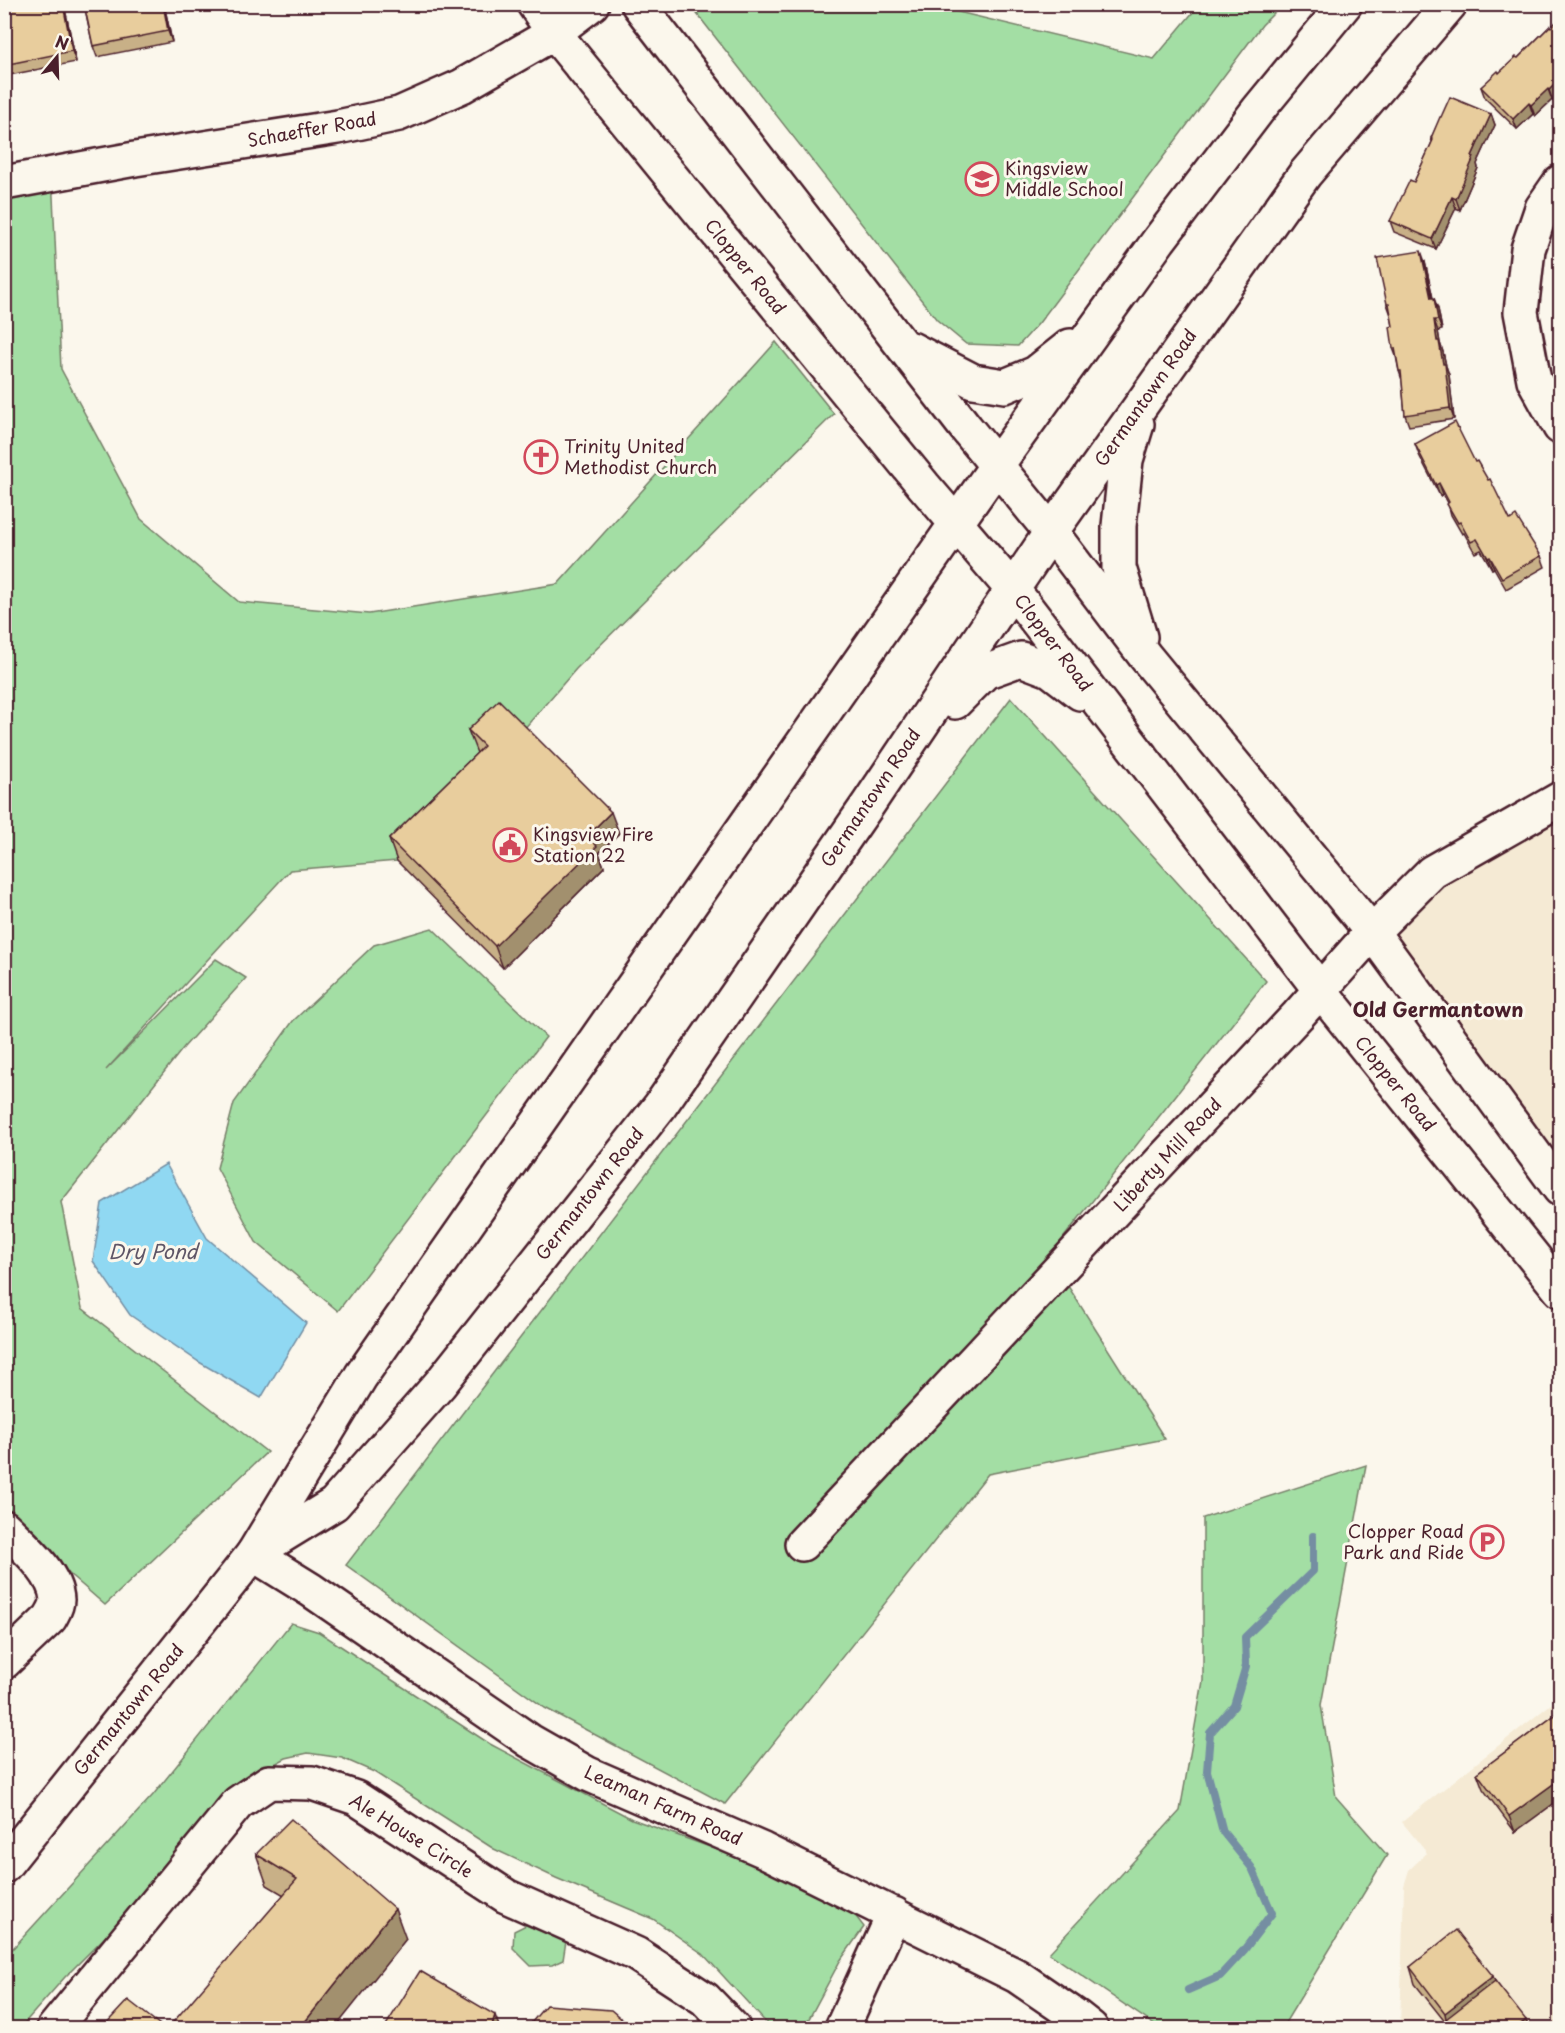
<svg xmlns="http://www.w3.org/2000/svg" width="1565" height="2033" font-family="'Playpen Sans',sans-serif">
  <style>
    .built { fill: #f5ead4 }
    .green { fill: #a3dea4; stroke: #767e68; stroke-width: 1.5 }
    .water { fill: #90d8f2; stroke: #748ea2; stroke-width: 1.5 }
    .lines { fill: none; stroke-linecap: round; stroke-linejoin: round }
    .stream { stroke: #748ea2; stroke-width: 8 }
    .minor-casing { stroke: #4a1f2b; stroke-width: 38 }
    .major-casing { stroke: #4a1f2b; stroke-width: 38 }
    .minor { stroke: #fbf7ec; stroke-width: 33 }
    .major { stroke: #fbf7ec; stroke-width: 33 }
    .wall { fill: #c8b087; stroke: #4a1f2b; stroke-width: 1.5 }
    .shaded-wall { fill: #a2906e; stroke: #4a1f2b; stroke-width: 1.5 }
    .building { fill: #e8cd9d; stroke: #4a1f2b; stroke-width: 1.5 }
    .labels { text-anchor: middle; stroke-width: 6; stroke-linejoin: round; paint-order: stroke }
    .street-label { font-size: 18px; fill: #4a1f2b; stroke: #fbf7ec }
    .poi-label { font-size: 18px; fill: #4a1f2b; stroke: #fbf7ec; text-anchor: start }
    .neighbourhood-label { font-size: 20px; font-weight: bold; fill: #4a1f2b; stroke: #fbf7ec }
    .water-label { font-size: 20px; font-style: italic; fill: #5f5667; stroke: #fbf7ec }
  </style>
  <rect width="100%" height="100%" fill="#fbf7ec"/>
  <filter id="ink" filterUnits="userSpaceOnUse"><feTurbulence type="fractalNoise" baseFrequency=".0167" numOctaves="2"/><feDisplacementMap in="SourceGraphic" scale="12" xChannelSelector="R" yChannelSelector="G"/><feConvolveMatrix kernelMatrix="1 2 1 2 8 2 1 2 1" color-interpolation-filters="sRGB"/></filter>
  <g filter="url(#ink)">
    <path class="built" d="M1560,799V1189L1372,932Z
      M1560,1697V2028H1400L1404,1886L1409,1870L1427,1853L1402,1822Z"/>
    <path class="green" d="M690,5H929L1154,59L1199,5H1282L1262,25L1039,323L1018,346L966,344L937,320Z
      M52,175L61,369L141,519L239,602L369,614L558,584L776,342L834,414L576,669L491,767L397,861L290,870L106,1070L216,959L246,978L184,1047L61,1202L82,1308L267,1452L105,1605L5,1518V183Z
      M1011,698L1266,981L1049,1256L1165,1439L988,1474L725,1804L545,1708L346,1565Z
      M432,928L546,1037L338,1311L256,1242L217,1168L234,1103L293,1021L374,945Z
      M1366,1465L1321,1705L1336,1797L1387,1855L1282,2028H1159L1049,1953L1180,1811L1203,1681V1518Z
      M291,1623L319,1632L490,1744L632,1819L735,1856L851,1910L864,1927L840,1961L804,2028H771L703,1954L653,1919L556,1878L494,1849L374,1772L342,1758L308,1753L286,1758L246,1779L117,1925L65,1977L20,2028H5L4,1958L153,1795Z
      M526,1925L566,1941L563,1960L552,1965L531,1966L513,1948L514,1931Z"/>
    <path class="water" d="M166,1164L207,1238L306,1323L261,1398L199,1362L130,1315L93,1261L102,1203Z"/>
    <g class="lines">
      <path class="stream" d="M1188,1990L1220,1976L1244,1950L1272,1913L1252,1868L1223,1832L1207,1771L1210,1733L1234,1706L1246,1666L1245,1637L1313,1571V1536"/>
      <g class="minor-casing">
        <path id="minor" d="M1560,182L1542,208L1528,249L1521,312L1534,380L1560,427
          M4,183L135,159L338,127L399,114L462,86L554,33L592,4
          M4,1527C22,1545 56,1573 57,1600C57,1607 53,1612 50,1618L4,1662
          M802,1544L1298,1015L1372,932L1432,872L1560,799
          M253,1554L311,1590L530,1741L588,1774L763,1850L1017,1976L1077,2017L1091,2028
          M54,2028L238,1803L269,1782L312,1783L356,1798L506,1896L636,1954L705,1999L733,2028
          M842,2028L894,1914"/>
      </g>
      <g class="major-casing">
        <path id="major" d="M534,4L554,33L924,486L1013,590L1320,990L1560,1290
          M638,4L966,428L1051,532L1145,656L1372,932L1560,1189
          M911,349L973,381L1005,386L1036,373L1070,346
          M1137,424L1126,460L1119,526V568L1140,637
          M955,702L985,672L1021,659L1050,670L1080,693
          M259,1550L334,1504L440,1384L660,1106L869,803L1051,532L1305,174L1450,4
          M4,1866L253,1554L361,1376L997,465L1159,240L1258,110L1345,4"/>
      </g>
      <use href="#minor" class="minor"/>
      <use href="#major" class="major"/>
    </g>
    <path class="wall" d="M13,4H64L76,62L4,76V6Z
      M84,4H164L172,42L97,57L93,46Z
      M1550,26L1553,101L1552,100L1535,116L1533,114L1517,129L1485,98L1481,87L1518,58Z
      M1491,114L1495,125L1477,164L1478,168L1460,210L1456,208L1436,249L1394,232L1390,221L1414,182L1432,142L1431,138L1441,117Z
      M1425,262L1433,298L1438,309L1442,330L1438,331L1440,343L1443,352L1446,366L1449,375L1454,419L1409,426L1405,415L1402,380L1399,371L1396,356L1393,348V326L1391,315L1387,304Z
      M1415,444L1475,462L1510,520L1541,556L1545,567L1506,589L1494,568L1492,569L1481,550L1475,553L1464,533L1462,534L1451,515L1448,503L1443,494L1440,496L1419,455Z
      M468,730L619,833L599,853L604,867L503,968L397,861L389,839L477,753Z
      M1555,1715L1515,1832L1483,1789L1477,1773Z
      M256,1854L406,1939L284,1895L267,1885Z
      M1560,1867V1885L1555,1878L1553,1872Z
      M1410,1967L1495,1981L1529,2028H1450L1415,1984Z"/>
    <path class="shaded-wall" d="M63,4H64L76,62L72,51Z
      M163,4H164L172,42L168,31Z
      M1560,79V94L1553,101L1549,90Z
      M1548,89L1552,100L1535,116L1531,105Z
      M1529,103L1533,114L1517,129L1513,119Z
      M1491,114L1495,125L1477,164L1478,168L1460,210L1456,199L1472,156Z
      M1452,197L1456,208L1436,249L1432,239Z
      M1421,251L1425,262L1435,309L1431,298Z
      M1434,298L1438,309L1442,330L1438,320Z
      M1434,320L1438,331L1440,343L1443,352L1446,366L1449,375L1454,419L1450,408L1443,364L1437,341Z
      M1439,483L1443,494L1440,496L1436,485Z
      M1490,557L1494,568L1492,569L1488,558Z
      M611,812L619,833L599,853L604,867L503,968L495,946L587,836Z
      M1560,1779V1799L1515,1832L1509,1816Z
      M395,1909L406,1939L335,2028H300Z
      M1493,1976L1499,1992L1446,2019L1445,2013Z
      M495,2015L499,2026L498,2028H491Z
      M1526,2020L1529,2028H1515Z"/>
    <path class="building" d="M13,4H63L72,51L4,65V6Z
      M84,4H163L168,31L93,46Z
      M1560,18V79L1549,90L1548,89L1531,105L1529,103L1513,119L1481,87L1498,71L1499,73L1516,57L1518,58L1550,26L1551,27Z
      M1450,97L1491,114L1472,156L1474,157L1456,199L1452,197L1432,239L1390,221L1410,180L1414,182L1433,140L1431,138L1440,117H1441Z
      M1421,251L1431,298H1434L1438,320H1434L1437,341H1439L1443,364H1445L1450,408L1405,415L1401,371H1399L1395,348H1393L1390,327L1393,326L1389,304H1387L1377,258Z
      M1455,422L1475,462L1477,461L1488,480L1490,479L1510,520L1516,516L1541,556L1502,578L1490,557L1488,558L1477,539L1471,542L1460,522L1458,523L1447,504L1449,502L1439,483L1436,485L1415,444Z
      M499,700L611,812L587,836L597,846L495,946L389,839L484,746L468,730Z
      M1555,1715L1560,1722V1779L1509,1816L1477,1773Z
      M291,1819L395,1909L300,2028H168L297,1879L256,1854Z
      M1560,1867V1882L1553,1872Z
      M1456,1930L1493,1976L1445,2013L1410,1967Z
      M420,1971L495,2015L491,2028H383L385,2027Z
      M1495,1981L1526,2020L1515,2028H1454L1446,2019Z
      M128,2000L164,2028H102Z
      M546,2005L611,2010L632,2028H527Z"/>
  </g>
  <defs>
    <g id="school-ring" transform="scale(1.725)"><circle r="9.5" fill="#fbf7ec" stroke="#d1495b" stroke-width="1.5"/><path d="M0-5L7-2L0 1L-7-2ZM-4 1L0 2.5L4 1V4Q0 6-4 4Z" fill="#d1495b"/></g>
    <g id="church-ring" transform="scale(1.725)"><circle r="9.5" fill="#fbf7ec" stroke="#d1495b" stroke-width="1.5"/><path d="M-1.2-6h2.4v3.5h3.3v2.4h-3.3V6h-2.4V-.1h-3.3v-2.4h3.3Z" fill="#d1495b"/></g>
    <g id="civic-ring" transform="scale(1.725)"><circle r="9.5" fill="#fbf7ec" stroke="#d1495b" stroke-width="1.5"/><path d="M-.6-6.5H3V-4.5H.6V-3L4-1V1h2V6H-6V1h2V-1L-.6-3ZM-1.2 2.5V6h2.4V2.5Z" fill="#d1495b"/></g>
    <g id="parking-ring" transform="scale(1.725)"><circle r="9.5" fill="#fbf7ec" stroke="#d1495b" stroke-width="1.5"/><path d="M-3.5-5.5H1a3.5 3.5 0 0 1 0 7H-1V5.5H-3.5ZM-1-3.4V-.6H.8a1.4 1.4 0 0 0 0-2.8Z" fill="#d1495b"/></g>
  </defs>
  <g fill-rule="evenodd">
    <use href="#school-ring" x="982" y="179"/>
    <use href="#church-ring" x="541" y="457"/>
    <use href="#civic-ring" x="510" y="845"/>
    <use href="#parking-ring" x="1487" y="1542"/>
  </g>
  <g class="labels">
    <g class="street-label">
      <text transform="translate(312 130) rotate(-10)" y="6">Schaeffer Road</text>
      <text transform="translate(745 267) rotate(51)" y="6">Clopper Road</text>
      <text transform="translate(1146 398) rotate(-55)" y="6">Germantown Road</text>
      <text transform="translate(1053 643) rotate(53)" y="6">Clopper Road</text>
      <text transform="translate(871 798) rotate(-56)" y="6">Germantown Road</text>
      <text transform="translate(1395 1084) rotate(51)" y="6">Clopper Road</text>
      <text transform="translate(1168 1155) rotate(-47)" y="6">Liberty Mill Road</text>
      <text transform="translate(590 1194) rotate(-52)" y="6">Germantown Road</text>
      <text transform="translate(129 1710) rotate(-51)" y="6">Germantown Road</text>
      <text transform="translate(663 1806) rotate(24)" y="6">Leaman Farm Road</text>
      <text transform="translate(411 1836) rotate(32)" y="6">Ale House Circle</text>
    </g>
    <g class="poi-label">
      <text x="1005" y="175">Kingsview<tspan x="1005" dy="21">Middle School</tspan></text>
      <text x="564" y="453">Trinity United<tspan x="564" dy="21">Methodist Church</tspan></text>
      <text x="533" y="841">Kingsview Fire<tspan x="533" dy="21">Station 22</tspan></text>
      <text x="1464" y="1538" text-anchor="end">Clopper Road<tspan x="1464" dy="21">Park and Ride</tspan></text>
    </g>
    <g class="neighbourhood-label">
      <text x="1438" y="1017">Old Germantown</text>
    </g>
    <g class="water-label">
      <text x="153" y="1259">Dry Pond</text>
    </g>
  </g>
  <rect width="1565" height="2033" fill="none" stroke="#fbf7ec" stroke-width="24"/>
  <rect x="12" y="12" width="1541" height="2009" fill="none" stroke="#4a1f2b" stroke-width="2" filter="url(#ink)"/>
  <g transform="translate(57 57) rotate(19)" stroke="#fbf7ec" stroke-width="4.5" paint-order="stroke">
  <path d="M0-4.5L10 22L0 15L-10 22Z" fill="#4a1f2b"/>
  <text y="-9" font-size="16" font-weight="bold" text-anchor="middle" fill="#4a1f2b">N</text>
  </g>
</svg>
